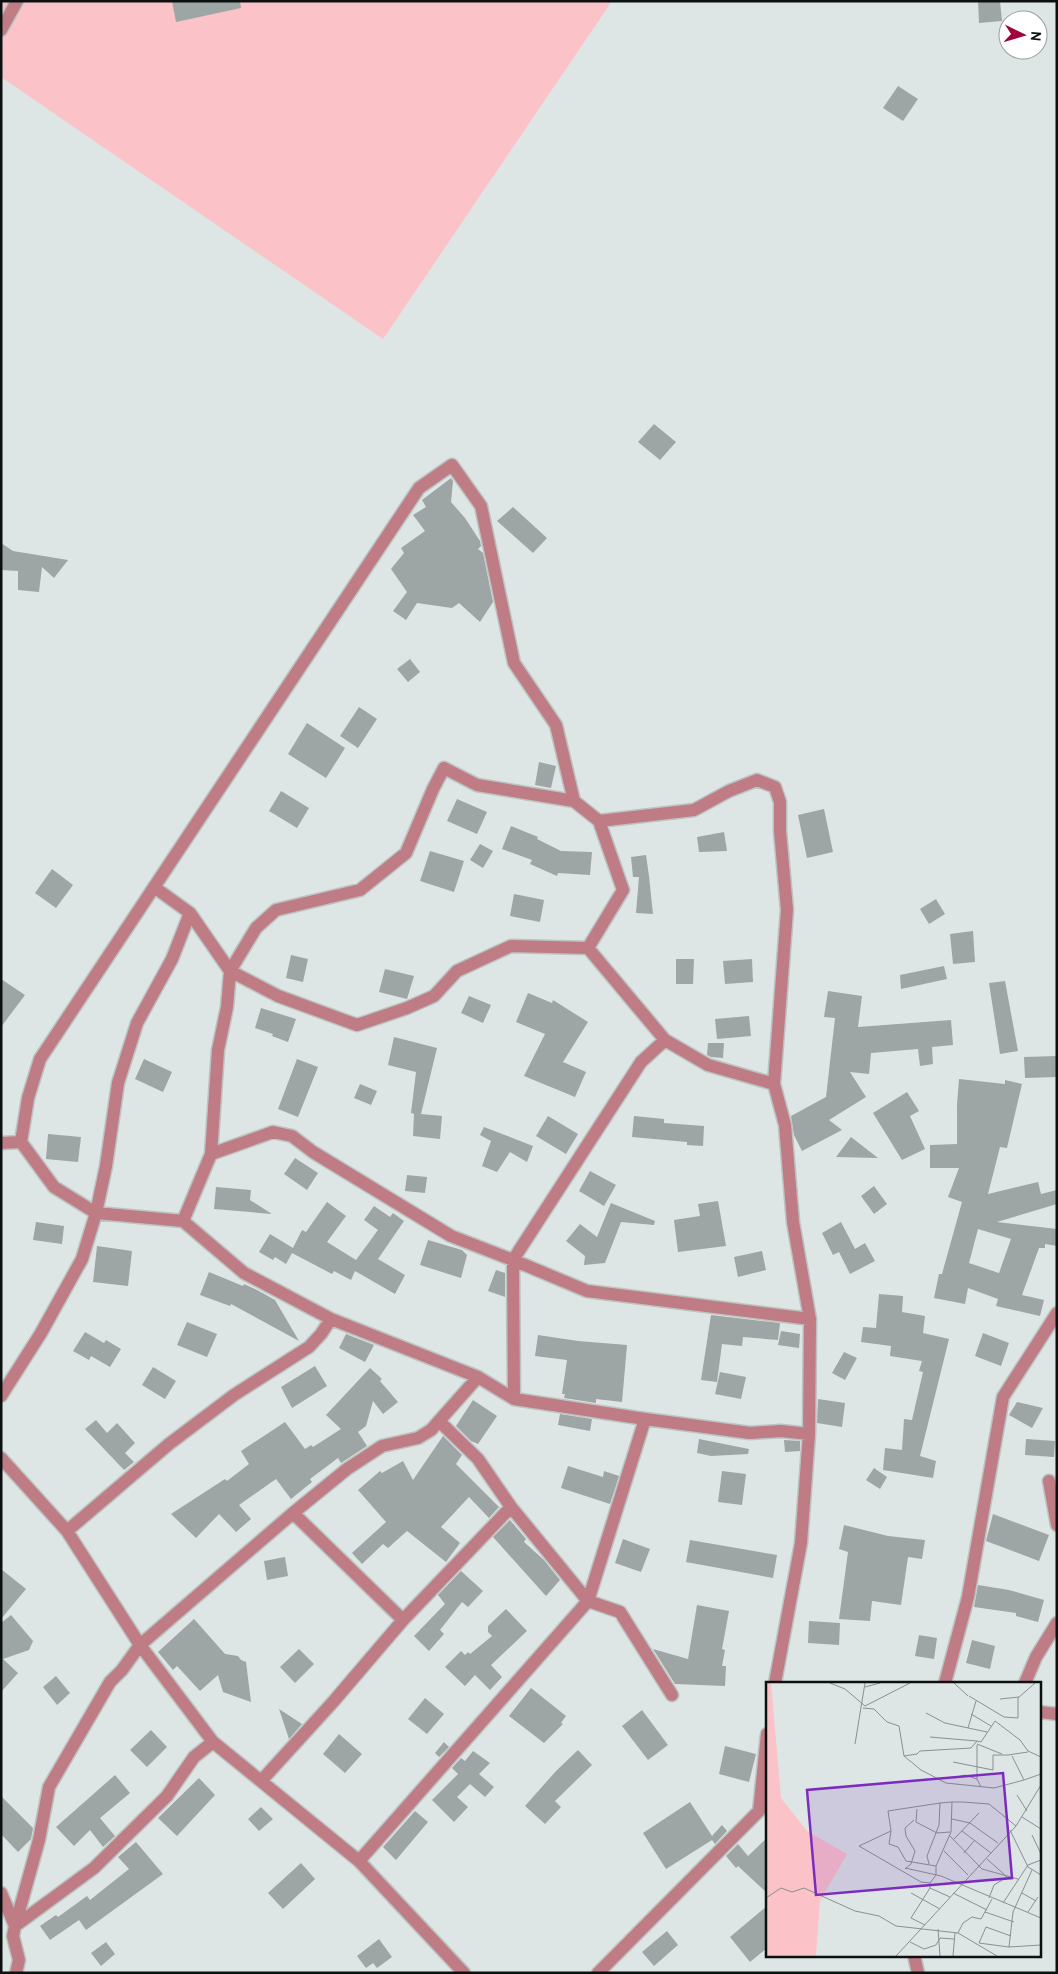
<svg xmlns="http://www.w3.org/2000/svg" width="1058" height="1974" font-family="Overpass,sans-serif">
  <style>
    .green { fill: #fbc2c8 }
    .building { fill: #9da6a4; fill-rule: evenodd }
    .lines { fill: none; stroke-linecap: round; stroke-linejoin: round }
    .minor-casing { stroke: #bcc4c2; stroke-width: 15 }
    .minor { stroke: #bf7c84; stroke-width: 12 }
    .inset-road { fill: none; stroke: #8a908f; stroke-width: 1 }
    .view { fill: #7b2cbf; fill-opacity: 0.15; stroke: #7b2cbf; stroke-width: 2.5 }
    .inset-edge { fill: none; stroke: #0d1010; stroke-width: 2.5 }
  </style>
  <rect width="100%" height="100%" fill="#dde6e4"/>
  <path class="green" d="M1,1H612L383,339L1,77Z"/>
  <path class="building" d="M172,1H240L241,8L176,22Z
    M978,1H1000L1002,21L979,23Z
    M898,86L918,99L903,121L883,108Z
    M654,424L676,442L660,460L638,442Z
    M451,478L453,481L451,502L465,518L480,541L481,546L478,549L483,553L493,602L480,622L459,603L452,608L417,603L406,620L393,611L407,592L391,569L404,553L401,548L425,531L413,515L426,507L422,500Z
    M513,507L547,538L533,553L497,521Z
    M1,543L13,551L68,560L54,578L42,567L39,592L18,590V571L1,570Z
    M410,659L420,672L408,682L397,669Z
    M359,707L377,719L358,748L340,736Z
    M307,723L345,748L326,778L288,754Z
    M539,762L556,766L551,788L535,785Z
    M281,791L309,808L297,828L269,811Z
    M457,799L487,812L477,834L447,821Z
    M824,809L833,852L807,858L798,815Z
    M511,826L538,837L537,839L561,851L592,852L590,875L558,873L557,876L530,864L532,860L502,849Z
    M724,832L727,851L699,852L697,837Z
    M480,844L493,851L483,868L470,860Z
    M430,851L464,861L454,892L420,881Z
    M646,855L649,876L653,914L636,913L639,877H633L631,857Z
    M52,869L73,885L56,908L35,893Z
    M514,894L544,900L540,922L510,916Z
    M936,899L945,914L929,924L920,909Z
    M973,931L975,962L953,964L950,934Z
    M291,955L308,959L303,982L286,978Z
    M676,959H694L693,984H676Z
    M752,959L753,982L725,984L723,961Z
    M944,966L947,979L901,989L900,975Z
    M385,969L414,976L407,999L379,992Z
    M1,979L25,995L1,1027Z
    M1005,981L1018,1051L1000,1054L989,983Z
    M828,991L862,996L858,1027L951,1020L953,1045L932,1047L933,1064L920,1066L918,1049L871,1053L869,1074L850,1072L866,1097L829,1120L842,1130L802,1151L794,1135L791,1116L826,1097L835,1018L824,1017Z
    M528,993L552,1003L553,1000L588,1022L563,1062L586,1072L575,1097L524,1076L545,1034L516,1022Z
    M469,996L491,1005L483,1023L461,1013Z
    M261,1008L296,1019L288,1042L272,1036L273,1034L255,1028Z
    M749,1016L751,1036L717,1039L715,1019Z
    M394,1037L437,1048L421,1114L442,1116L440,1139L413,1136L414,1114L411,1113L416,1072L388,1065Z
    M708,1043H724L723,1058L711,1057L707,1055Z
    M1057,1056V1077L1025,1078L1024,1057Z
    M144,1059L172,1072L163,1092L135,1079Z
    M297,1059L318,1067L298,1117L278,1109Z
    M959,1079L1005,1084V1080L1022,1084L1007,1148L1000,1147L988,1194L1038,1182L1041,1194L1057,1190V1204L997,1222L1057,1229V1246L1045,1244V1248H1039L1022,1295L1044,1300L1040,1316L996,1306L998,1299L968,1288L965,1304L934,1298L939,1274H942L962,1202L948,1197L959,1168H930V1145L957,1144V1105ZM978,1229L1011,1239L999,1273L969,1263Z
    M360,1084L377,1091L371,1105L354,1098Z
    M907,1092L919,1111L910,1116L925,1149L902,1160L873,1113Z
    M548,1116L578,1134L566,1154L536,1136Z
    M634,1116L664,1119V1123L704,1126L703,1146L687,1145V1142L632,1137Z
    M484,1127L533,1146L527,1162L510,1152L497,1172L482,1166L491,1141L480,1135Z
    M48,1134L81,1137L78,1162L46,1159Z
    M851,1137L878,1158L836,1157Z
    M295,1158L318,1173L307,1190L284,1174Z
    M590,1171L616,1185L604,1206L579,1191Z
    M407,1175L427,1177L425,1193L405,1191Z
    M874,1186L887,1204L874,1214L861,1196Z
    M216,1187L251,1190L250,1200L272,1214L214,1209Z
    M718,1201L726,1246L678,1252L674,1220L700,1216L698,1204Z
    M327,1202L346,1216L327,1242L356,1260L378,1230L364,1220L374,1206L390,1217L393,1213L404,1221L378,1259L405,1275L395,1294L355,1271L351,1280L334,1271L332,1274L292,1253L286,1264L275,1257L273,1260L259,1252L270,1234L293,1248L302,1230L306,1232Z
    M611,1203L655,1221L654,1225L621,1222L605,1263L584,1265L585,1256L566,1241L580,1224L597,1237Z
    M36,1222L64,1226L62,1244L33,1240Z
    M841,1222L855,1249L865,1243L875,1261L850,1274L839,1252L833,1255L822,1233Z
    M428,1240L462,1250L467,1255L461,1278L420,1265Z
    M97,1246L132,1251L128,1286L93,1282Z
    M762,1251L766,1270L738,1277L734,1257Z
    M496,1270L505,1273V1297L488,1291Z
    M209,1272L243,1286L244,1284L257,1290L275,1300L299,1341L231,1304L230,1306L200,1295Z
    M879,1294L903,1296L902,1312L925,1316L923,1333L949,1339L920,1456L936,1461L933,1478L883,1470L885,1448L902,1450L904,1419L912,1420L923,1372L919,1371L922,1361L890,1356L891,1346L861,1342L863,1327L876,1328Z
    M711,1315L780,1323L778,1340L743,1337L742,1346L722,1344L717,1382L701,1380Z
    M187,1322L217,1334L207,1357L177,1345Z
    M781,1331L800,1334L799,1348L778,1345Z
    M85,1332L104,1343L106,1340L121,1349L110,1367L91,1356L89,1360L73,1351Z
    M983,1333L1009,1343L1001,1366L975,1356Z
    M346,1334L374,1345L365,1362L339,1348Z
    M538,1335L578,1341L627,1345L622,1402L596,1399V1403L564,1398L565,1394H562L567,1360L535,1356Z
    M844,1352L857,1358L845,1380L832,1373Z
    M315,1366L327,1386L292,1408L281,1387Z
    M153,1367L176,1381L165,1399L142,1385Z
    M370,1368L382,1379L380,1381L398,1402L383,1414L373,1401L366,1426L358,1432L367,1446L341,1463L338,1458L310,1479L312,1482L291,1499L276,1479L239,1505L251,1519L236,1532L219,1514L196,1538L171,1514L225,1479L227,1481L249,1464L241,1451L285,1422L305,1449L311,1445L313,1447L341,1429L326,1415Z
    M720,1372L746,1377L741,1399L715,1394Z
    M818,1399L845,1403L842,1427L817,1423Z
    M473,1400L497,1416L478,1444L471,1441L456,1426Z
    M1017,1402L1043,1408L1032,1428L1009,1415Z
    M560,1414L592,1419L590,1431L558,1425Z
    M96,1420L107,1433L117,1423L135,1443L125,1453L134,1462L124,1470L85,1429Z
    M443,1436L462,1455L456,1464L499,1507L489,1518L469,1497L441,1527L460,1543L446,1562L407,1531L388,1548L383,1544L362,1564L352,1553L386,1522L358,1490L380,1471L382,1473L403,1461L413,1480Z
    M699,1439L749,1449L748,1454L711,1456L697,1453Z
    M1026,1439L1055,1441L1054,1457L1025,1455Z
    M784,1440L800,1441V1451L785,1452Z
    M568,1466L603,1477L604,1471L619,1476L610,1504L561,1488Z
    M874,1468L887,1477L880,1489L866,1480Z
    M722,1471L746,1474L742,1505L718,1502Z
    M993,1514L1049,1535L1039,1561L986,1541Z
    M510,1520L526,1539L524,1542L544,1560L560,1580L546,1596L493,1537Z
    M844,1525L888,1536L925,1540L922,1559L908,1557L901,1605L872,1601L870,1621L839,1619L848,1552L839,1549Z
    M623,1539L650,1549L641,1572L615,1563Z
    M690,1540L777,1555L773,1578L686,1562Z
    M285,1557L288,1576L267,1580L264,1561Z
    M1,1569L26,1589L1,1619Z
    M461,1571L483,1591L468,1607L462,1602L440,1630L444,1634L429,1651L414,1636L445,1604L438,1595Z
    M978,1585L1009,1590L1044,1600L1038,1622L1016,1616V1613L974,1607Z
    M697,1605L729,1611L722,1649L725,1650L722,1666H726L725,1686L675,1684L653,1649L688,1659Z
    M506,1609L527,1631L491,1665L502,1677L490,1690L475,1675L465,1686L445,1667L461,1651L465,1655L468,1652L470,1654L492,1636L488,1632V1626Z
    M11,1615L33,1641L29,1650L3,1659L18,1673L1,1692V1623Z
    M194,1619L225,1654L238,1656L241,1660L246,1662L251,1702L223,1692L218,1675L200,1691L177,1666L173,1670L158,1652Z
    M809,1621L840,1623L839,1645L808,1643Z
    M919,1635L937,1638L934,1659L915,1656Z
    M972,1640L995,1646L990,1669L966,1663Z
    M299,1649L314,1664L295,1683L280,1667Z
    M56,1676L70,1693L57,1705L43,1687Z
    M531,1688L566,1716L561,1723L563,1724L544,1743L509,1716Z
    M425,1698L444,1714L427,1734L408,1719Z
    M279,1709L302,1724L289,1739Z
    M642,1710L668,1745L648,1760L622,1726Z
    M151,1730L167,1747L147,1767L130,1750Z
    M339,1734L362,1754L345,1773L323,1754Z
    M444,1742L449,1747L439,1757L435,1753Z
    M725,1746L756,1754L749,1782L719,1774Z
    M578,1750L592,1765L555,1801L561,1807L545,1824L525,1806L556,1771Z
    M473,1751L490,1763L479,1774L494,1787L485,1797L470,1784L457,1797L468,1807L454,1822L432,1800L458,1774L452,1768L461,1758L465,1761Z
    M115,1775L130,1793L100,1818L115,1836L103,1847L90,1830L74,1846L56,1827Z
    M199,1778L215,1795L177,1836L158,1818Z
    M1,1796L33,1828L31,1839L18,1852L1,1834Z
    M690,1802L712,1836L722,1825L727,1831L715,1844L712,1840L666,1869L643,1833Z
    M261,1807L273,1819L259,1831L248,1819Z
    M415,1811L428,1822L396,1860L383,1847Z
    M767,1838V1893L738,1866L736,1868L726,1856L738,1844L748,1856Z
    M136,1842L163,1874L86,1930L79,1920L50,1940L40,1926L56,1915L58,1917L87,1896L90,1900L129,1869L118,1857Z
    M301,1863L315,1879L283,1909L268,1893Z
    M767,1906V1948L750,1962L730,1937Z
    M667,1931L678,1945L654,1966L642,1952Z
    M379,1939L392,1957L377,1968L373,1963L366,1968L357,1956Z
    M106,1942L115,1954L101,1966L91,1953Z"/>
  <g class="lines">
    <g class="minor-casing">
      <path id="minor" d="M1,30L17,1
        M154,887L190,913L230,971L278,996L357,1025L407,1008L434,996L457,971L511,946L588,948L665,1040
        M588,948L623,890L599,821
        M1,1143L21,1142
        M211,1154L273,1132L292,1136L313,1152L451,1236L513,1260L587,1291L810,1319
        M183,1221L211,1154L218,1050L227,1007L230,971L256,928L276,910L360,890L406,853L433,789L444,768L477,785L574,801
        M1,1396L41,1333L82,1259L96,1213L106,1166L118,1083L137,1023L172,959L190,913
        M514,1399L513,1260L641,1062L665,1040L708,1065L774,1084
        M439,1421L478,1459L511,1507L588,1601L620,1612L672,1695
        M1,1458L67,1531L140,1645L213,1742L359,1861L464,1973
        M1049,1481L1057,1525
        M293,1513L403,1620
        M67,1531L169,1444L234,1395L309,1347L321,1334L331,1319
        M775,1683L801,1543L809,1434L810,1319L793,1222L785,1125L774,1084L787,910L780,831V802L775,787L757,780L729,791L694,810L599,821L574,801L556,725L514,663L481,506L452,465L419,488L40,1059L28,1098L21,1142L54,1187L96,1213L183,1221L244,1273L331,1319L478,1377L514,1399L645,1419L750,1433L781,1431L809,1434
        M945,1683L968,1597L1003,1397L1057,1313
        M1025,1683L1036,1657L1057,1623
        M1039,1712L1057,1714
        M261,1781L333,1702L403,1620L511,1507
        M359,1861L588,1601L645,1419
        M1,1893L15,1926L94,1868L167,1796L194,1757L213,1742
        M914,1955L918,1973
        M16,1973L19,1960L13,1936L15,1926L39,1840L49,1787L110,1682L122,1670L140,1645L293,1513L347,1469L382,1446L418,1438L431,1430L478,1377
        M598,1973L759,1811L767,1734"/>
    </g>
    <use href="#minor" class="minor"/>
  </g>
  <g transform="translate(766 1682)">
    <rect width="275" height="275" fill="#dde6e4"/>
    <path d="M0,1H5L15,116L41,149L81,172L54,219L50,274H0Z" fill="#fbc2c8"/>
    <path class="inset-road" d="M64,1L79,7L99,24L144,1M188,1L202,14M99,5L114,1M203,14L238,35L252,36V16L269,1M234,17L253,15M97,26L108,27L121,40L133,44L138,74L155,88L180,101L228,106L258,98M160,31L179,41L221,50M205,32L225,44M202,46L210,19M164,55L211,59M89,62L99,1M211,62L236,72M211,63V97L215,105M242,73L262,70M138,74L151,72L154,69L205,66L211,59L215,60L229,39L254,58L262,69L275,75M246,74L258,98L275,92M187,80L227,88V73H242M188,96L199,93L211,97M251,113L261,129M186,120L185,150L170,184V193L164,201L155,200L93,164L125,149L122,129L174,121L186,120H197L223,122L250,144M151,127L150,140L171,151L184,150M256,135L275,147M186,137L204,141L232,161M244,148L262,185L275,193M125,149L123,162L132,165L140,179L170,184M196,149L225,171M183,153L216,187L252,197M266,153L275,172M188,157L213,131M178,169L202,193M198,171L208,159M221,177L241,195L228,203L223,216M163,182L161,174L173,143L174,121M139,186L175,194L275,236M139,187L145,182L149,169L140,154L139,146L148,138M266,188L247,230L243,265L275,263M164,206L184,215M145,211L174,227M187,211L221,228M256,211L270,219M0,216L15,206L26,210L38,206L89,229L113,234L130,244L192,251L231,274M237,221L262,183L275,178M219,230L248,240M262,230L272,215M159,243L145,236L164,206V201M172,247L174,274M192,251L197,241L206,235L215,237L226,217M144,260L158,267L170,263L174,256L188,257M243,265L213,261L220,245L245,254M130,274L250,144L275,103M187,274L189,251"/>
    <path class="view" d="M237,91L246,196L50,213L41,108Z"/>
    <rect width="275" height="275" class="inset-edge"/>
  </g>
  <rect width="1058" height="1974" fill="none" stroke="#0d1010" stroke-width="5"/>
  <g transform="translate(1023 35) rotate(95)"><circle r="24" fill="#ffffff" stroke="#9e9f9f"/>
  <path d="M0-4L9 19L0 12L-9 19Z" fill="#a1033c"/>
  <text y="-8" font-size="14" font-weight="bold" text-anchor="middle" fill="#0d1010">N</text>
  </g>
</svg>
